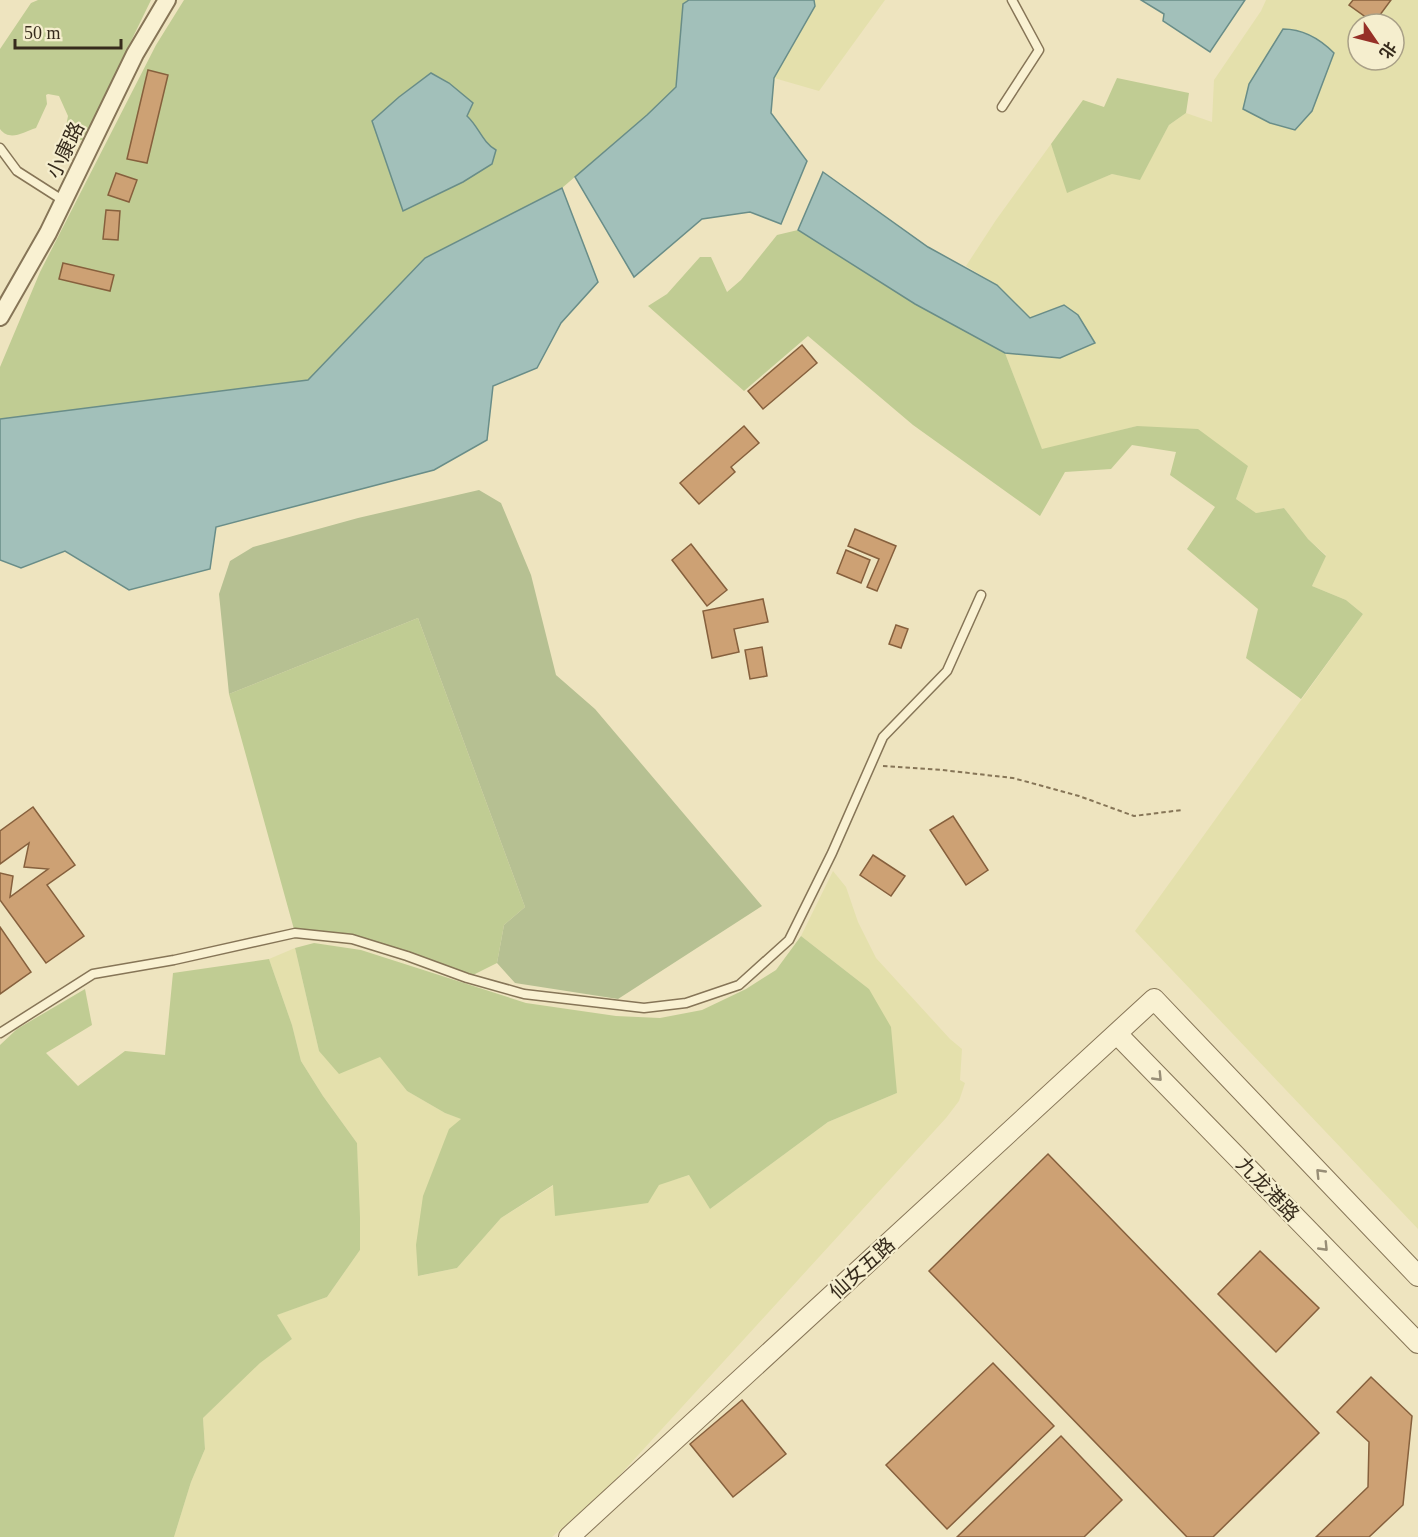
<svg xmlns="http://www.w3.org/2000/svg" width="1418" height="1537" font-family="'Times New Roman','Noto Sans SC',serif">
  <style>
    .farmland { fill: #e4e0ac; fill-rule: evenodd }
    .green { fill: #c0cc93 }
    .cemetery { fill: #b6c092 }
    .water { fill: #a2c0ba; stroke: #698d88; stroke-width: 1.5 }
    .building { fill: #cda174; stroke: #86603d; stroke-width: 1.5 }
    .lines { fill: none; stroke-linecap: round; stroke-linejoin: round }
    .service-casing { stroke: #867557; stroke-width: 11 }
    .minor-casing { stroke: #867557; stroke-width: 20 }
    .tertiary-casing { stroke: #867557; stroke-width: 22 }
    .path { stroke: #867557; stroke-width: 2; stroke-dasharray: 4.5 3; stroke-linecap: butt }
    .service { stroke: #f9f1d2; stroke-width: 8 }
    .minor { stroke: #f9f1d2; stroke-width: 16 }
    .tertiary { stroke: #f9f1d2; stroke-width: 20 }
    .oneway { stroke: #988e77 }
    .labels { text-anchor: middle; stroke-width: 4.5; stroke-linejoin: round; paint-order: stroke }
    .street-label { font-size: 20px; fill: #362b1c; stroke: #f5eece }
  </style>
  <rect width="100%" height="100%" fill="#eee4bf"/>
  <path class="farmland" d="M814,0H885L819,91L774,78L815,6Z
    M1266,0H1418V1229L1135,931L1363,614L1346,600L1312,586L1326,555L1308,539L1284,508L1256,513L1236,499L1248,466L1137,426L1042,450L1005,353L1060,358L1095,343L1031,318L997,285L966,266L996,220L1051,144L1068,192L1112,174L1140,179L1169,125L1186,113L1212,122L1214,80L1261,11ZM1358,24H1394V60H1358Z
    M833,871L846,887L858,922L876,958L950,1039L962,1049L960,1080L965,1083L959,1101L946,1118L608,1488L552,1537H174L191,1482L205,1449L203,1418L260,1362L292,1339L276,1315L327,1297L360,1250L357,1143L323,1096L301,1061L292,1025L269,959L295,948L319,1051L380,1056L407,1091L445,1113L462,1119L419,1276L457,1268L501,1218L554,1185L555,1215L690,1175L710,1209L828,1122L897,1093L869,989L801,936Z"/>
  <path class="green" d="M38,0H151L83,140H71L65,131L68,116L59,96L48,94L46,95L47,104L36,128C23,132 10,142 0,129V49L31,3Z
    M184,0H689L683,5L676,87L647,115L562,188L425,258L308,380L0,419V367L40,272L156,45Z
    M1117,78L1189,93L1186,113L1169,125L1140,180L1112,174L1067,193L1051,144L1083,100L1104,107Z
    M798,230L910,301L1005,353L1042,449L1137,426L1198,429L1248,466L1236,499L1256,513L1284,508L1308,539L1326,556L1312,586L1346,600L1363,614L1301,699L1246,658L1258,609L1187,549L1215,507L1170,475L1176,452L1132,445L1111,469L1065,472L1040,516L913,425L808,336L744,391L648,306L667,294L700,257H711L727,292L741,280L777,235Z
    M418,618L525,907L504,925L497,963L467,978L352,939L295,933L229,694Z
    M801,936L869,989L891,1027L897,1093L828,1122L710,1209L689,1175L659,1185L648,1203L555,1216L553,1185L501,1218L457,1268L418,1276L416,1245L423,1196L449,1129L461,1119L445,1113L407,1091L380,1057L339,1074L319,1051L295,948L314,943L361,950L526,1003L616,1016L660,1018L702,1010L746,989L776,970Z
    M269,959L292,1025L301,1061L323,1096L357,1143L360,1217V1250L327,1297L277,1315L292,1339L260,1363L203,1418L205,1449L191,1482L174,1537H0V1045L17,1029L85,989L92,1025L46,1053L78,1086L125,1051L165,1055L173,973Z"/>
  <path class="cemetery" d="M479,490L501,503L531,575L556,675L595,709L762,906L618,999L515,983L497,963L504,925L525,907L418,618L229,694L219,594L230,561L253,547L358,518Z"/>
  <path class="water" d="M689,0H814L815,6L774,78L771,113L807,161L781,224L750,212L702,219L634,277L575,177L647,115L676,87L683,4Z
    M1141,0H1245L1210,52L1163,21L1164,14Z
    M1283,29C1304,29 1320,39 1334,53L1312,111L1295,130L1270,123L1243,109L1249,84Z
    M431,73L449,83L473,103L467,116C479,127 482,142 496,150L492,164L463,182L403,211L372,121L399,97Z
    M823,172L928,247L997,285L1030,318L1064,305L1078,315L1095,343L1060,358L1005,353L915,304L798,230Z
    M562,188L598,282L561,323L537,368L493,386L487,440L434,470L216,527L210,569L129,590L65,551L21,568L0,560V419L308,380L425,258Z"/>
  <path class="building" d="M1353,0H1391L1374,23L1349,5Z
    M148,70L168,75L147,163L127,159Z
    M116,173L137,180L129,202L108,195Z
    M106,210L120,211L118,240L103,239Z
    M63,263L114,275L110,291L59,279Z
    M802,345L817,363L763,409L748,391Z
    M744,426L759,443L731,467L735,472L699,504L680,483Z
    M855,529L896,546L877,591L867,587L879,559L848,546Z
    M691,544L727,590L707,606L672,560Z
    M846,550L870,560L861,583L837,573Z
    M763,599L768,622L734,629L739,652L712,658L703,611Z
    M896,625L908,629L901,648L889,644Z
    M762,647L767,676L750,679L745,650Z
    M33,807L75,865L47,885L84,936L46,963L0,900V873L13,876L10,897L48,869L24,867L29,843L0,864V831Z
    M953,816L988,870L966,885L930,830Z
    M873,855L905,876L891,896L860,875Z
    M0,927L31,972L0,994Z
    M0,927L31,972L0,994Z
    M1048,1154L1319,1433L1213,1537H1187L929,1271Z
    M1260,1251L1319,1308L1276,1352L1218,1294Z
    M993,1363L1054,1426L947,1529L886,1465Z
    M1371,1377L1412,1416L1403,1505L1369,1537H1316L1368,1487L1369,1442L1337,1412Z
    M742,1400L786,1454L733,1497L690,1444Z
    M1061,1436L1122,1500L1084,1537H957Z"/>
  <g class="lines">
    <g class="service-casing">
      <path id="service" d="M1002,107L1039,50L1012,0
        M0,148L17,171L64,201
        M0,1033L93,974L174,960L295,933L352,939L407,956L467,978L524,994L644,1008L686,1003L739,985L789,940L832,853L883,737L947,671L981,595"/>
    </g>
    <g class="minor-casing">
      <path id="minor" d="M0,317L48,233L135,54L167,0"/>
    </g>
    <g class="tertiary-casing">
      <path id="tertiary" d="M1118,1035L1418,1343
        M569,1537L1154,999L1418,1276"/>
    </g>
    <path class="path" d="M883,766L942,770L1013,778L1079,796L1134,816L1182,810"/>
    <use href="#service" class="service"/>
    <use href="#minor" class="minor"/>
    <use href="#tertiary" class="tertiary"/>
  </g>
  <defs><path id="oneway-chevron" d="M-2-3.5L2.5 0L-2 3.5" fill="none" stroke-width="1.6" stroke-linecap="round" stroke-linejoin="round" transform="scale(1.5)"/></defs>
  <g class="oneway">
    <use href="#oneway-chevron" transform="translate(1158 1077) rotate(46)"/>
    <use href="#oneway-chevron" transform="translate(1320 1173) rotate(-134)"/>
    <use href="#oneway-chevron" transform="translate(1324 1247) rotate(46)"/>
  </g>
  <g class="labels">
    <g class="street-label">
      <text transform="translate(65 150) rotate(-64)" y="7">小康路</text>
      <text transform="translate(1268 1189) rotate(46)" y="7">九龙港路</text>
      <text transform="translate(862 1268) rotate(-42)" y="7">仙女五路</text>
    </g>
  </g>
  <g transform="translate(1376 42) rotate(125)"><circle r="28" fill="#f5eece" stroke="#a9a087" stroke-width="1.5"/>
  <path d="M0-4.5L10 22L0 15L-10 22Z" fill="#963027"/>
  <text y="-9" font-size="16" font-weight="bold" text-anchor="middle" fill="#362b1c">北</text>
  </g>
  <path d="M15 39v9h106v-9" fill="none" stroke="#362b1c" stroke-width="3"/>
  <text x="24" y="39" font-size="18" fill="#362b1c" stroke="#f5eece" stroke-width="4.5" paint-order="stroke">50 m</text>
</svg>
